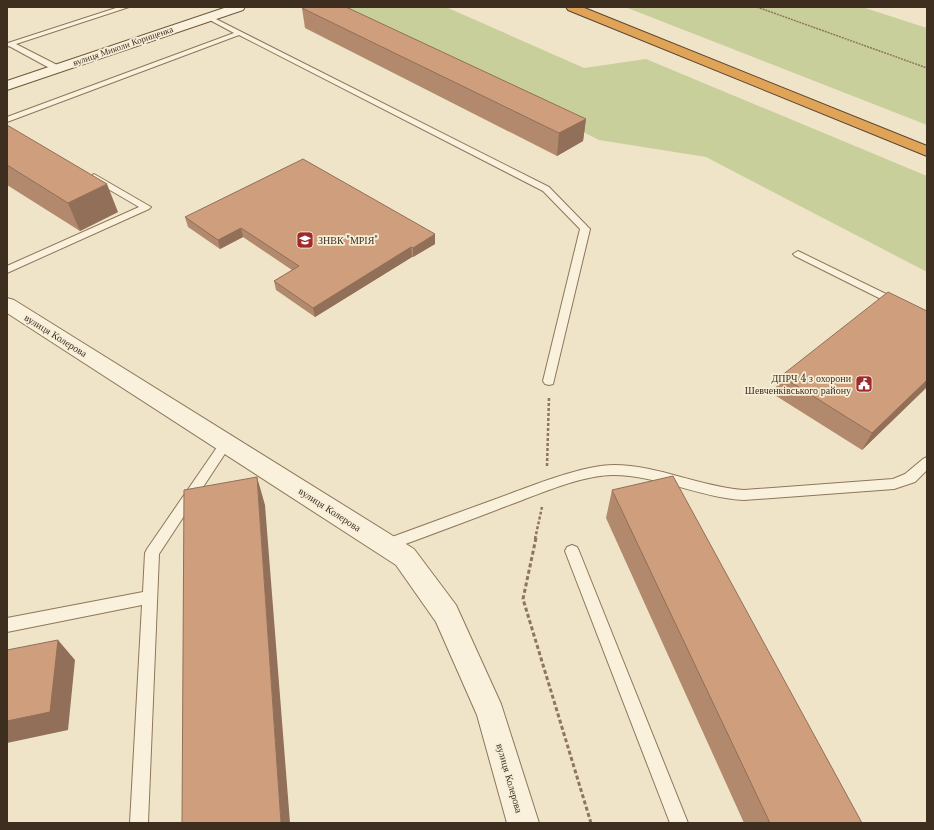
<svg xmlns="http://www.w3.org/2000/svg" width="934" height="830" font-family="'Libre Baskerville',serif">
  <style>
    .green { fill: #c9cf9b }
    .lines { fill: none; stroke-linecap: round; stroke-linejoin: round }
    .lane-casing { stroke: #8d765c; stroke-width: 2 }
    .street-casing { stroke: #8d765c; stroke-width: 2 }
    .secondary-casing { stroke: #6f573f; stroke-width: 2 }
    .highway-casing { stroke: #5b4430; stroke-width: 2 }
    .path-far2 { stroke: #8d765c; stroke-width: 1.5; stroke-dasharray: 2 1; stroke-linecap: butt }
    .path-far1 { stroke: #8d765c; stroke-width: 2.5; stroke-dasharray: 3 2; stroke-linecap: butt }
    .path { stroke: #8d765c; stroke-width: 3; stroke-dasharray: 4 2.5; stroke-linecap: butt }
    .lane { fill: #faf1dc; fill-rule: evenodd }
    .street { fill: #faf1dc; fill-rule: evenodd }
    .secondary { fill: #faf1dc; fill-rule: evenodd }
    .highway { fill: #e0a458; fill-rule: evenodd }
    .wall { fill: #b2896c }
    .shaded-wall { fill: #916f58 }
    .building { fill: #cf9f7d; stroke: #916f58 }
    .labels { text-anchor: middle; stroke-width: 3.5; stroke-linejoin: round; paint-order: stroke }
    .far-street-label { font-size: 9px; fill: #3d2e20; stroke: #f7eed8 }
    .poi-label { font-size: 10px; fill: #3d2e20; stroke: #f7eed8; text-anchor: start }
    .street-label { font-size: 10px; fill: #3d2e20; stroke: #f7eed8 }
  </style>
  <rect width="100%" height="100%" fill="#f0e4c8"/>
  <path class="green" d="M339,7H446L584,68L646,59L927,176V272L706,157L599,140L340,10Z
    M625,7H862L927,28V125Z"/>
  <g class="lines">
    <g class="lane-casing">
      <path id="lane" d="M119,7H129L16,44L61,67V71H55L9,46L7,47L8,43Z
        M206,16H210L549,187L588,227L590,229L553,384L549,385L545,384L543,381L580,229L543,191L239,35L7,122V117L234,33L206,18Z
        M94,174L151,207L149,209L7,273V266L139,207L91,179L90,177Z
        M798,251L927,314V322L795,256L793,254Z
        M226,438L230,440L232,443L230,446L159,554L148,823H130L142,605L7,632V618L143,592L145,553L147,549L222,440Z
        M927,457V470L915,482L894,489L744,500C700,498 658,475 613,475C585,475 546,491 520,501C475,518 431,535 386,551L381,549L379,545L381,541C425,525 468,509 512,493C539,483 585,465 614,465C658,465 700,487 744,490L893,479L905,474L923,459Z
        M572,545L577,547L579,551L688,823H670L565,551L567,547Z"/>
    </g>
    <g class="street-casing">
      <path id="street" d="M7,298L14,300L414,549L456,605L501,704L539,823H507L477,715L436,622L396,565L7,313Z"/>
    </g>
    <g class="secondary-casing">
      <path id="secondary" d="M227,7H245L243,10L7,90V81Z"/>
    </g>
    <g class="highway-casing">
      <path id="highway" d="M566,7H582L927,146V156L568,10Z"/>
    </g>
    <path class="path-far2" d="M757,7L927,68"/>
    <path class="path-far1" d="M547,466L549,397
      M535,539L542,507"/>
    <path class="path" d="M536,538L523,599L591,823"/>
    <use href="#lane" class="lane"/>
    <use href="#street" class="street"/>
    <use href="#secondary" class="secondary"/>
    <use href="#highway" class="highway"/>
  </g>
  <path class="wall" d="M302,8L586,119L583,141L557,156L305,28Z
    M7,125L118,212L80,231L7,185Z
    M185,217L435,244L413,257H412L315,317L276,290L274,281L292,270L243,237L220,249L188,227Z
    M781,376L927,387L862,450L773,394Z
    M612,490L862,823H744L606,518Z"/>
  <path class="shaded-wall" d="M586,119L583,141L557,156L559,133Z
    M107,184L118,212L80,231L68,203Z
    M241,228L243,237L220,249L218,240Z
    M435,234V244L413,257V248Z
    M411,247L412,257L315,317L313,308Z
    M927,380V387L862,450L872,433Z
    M257,477L265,505L290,823H281Z
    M58,640L75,660L68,730L7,743V721Z"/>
  <path class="building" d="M303,7H346L586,119L559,133L302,8Z
    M7,125L107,184L68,203L7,165Z
    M303,159L435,234L413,248L411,247L313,308L274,281L299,266L241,228L218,240L185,217Z
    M888,292L927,311V380L872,433L781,376Z
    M673,476L862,823H770L612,490Z
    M257,477L281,823H182L184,490Z
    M58,640L50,712L7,721V650Z"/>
  <defs>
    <g id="school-square" transform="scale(0.9)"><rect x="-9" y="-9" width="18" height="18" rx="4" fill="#9e2a2b" stroke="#f7eed8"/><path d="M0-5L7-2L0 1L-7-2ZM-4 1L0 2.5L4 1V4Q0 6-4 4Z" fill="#fff"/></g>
    <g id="civic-square" transform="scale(0.9)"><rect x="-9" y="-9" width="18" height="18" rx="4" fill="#9e2a2b" stroke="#f7eed8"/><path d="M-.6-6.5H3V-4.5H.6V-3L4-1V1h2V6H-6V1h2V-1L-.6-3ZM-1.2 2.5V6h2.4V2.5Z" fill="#fff"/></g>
  </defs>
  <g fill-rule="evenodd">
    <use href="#school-square" x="305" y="240"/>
    <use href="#civic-square" x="864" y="384"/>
  </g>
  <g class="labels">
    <g class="far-street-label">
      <text transform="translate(123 46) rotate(-19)" y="3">вулиця Миколи Корищенка</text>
    </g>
    <g class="poi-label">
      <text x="318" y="244">ЗНВК "МРІЯ"</text>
      <text x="851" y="382" text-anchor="end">ДПРЧ 4 з охорони<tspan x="851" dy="12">Шевченківського району</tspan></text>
    </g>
    <g class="street-label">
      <text transform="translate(56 335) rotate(32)" y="4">вулиця Колерова</text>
      <text transform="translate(330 509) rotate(33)" y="4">вулиця Колерова</text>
      <text transform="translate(510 778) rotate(74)" y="4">вулиця Колерова</text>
    </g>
  </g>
  <rect width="934" height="830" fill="none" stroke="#3d2e20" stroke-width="16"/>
</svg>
